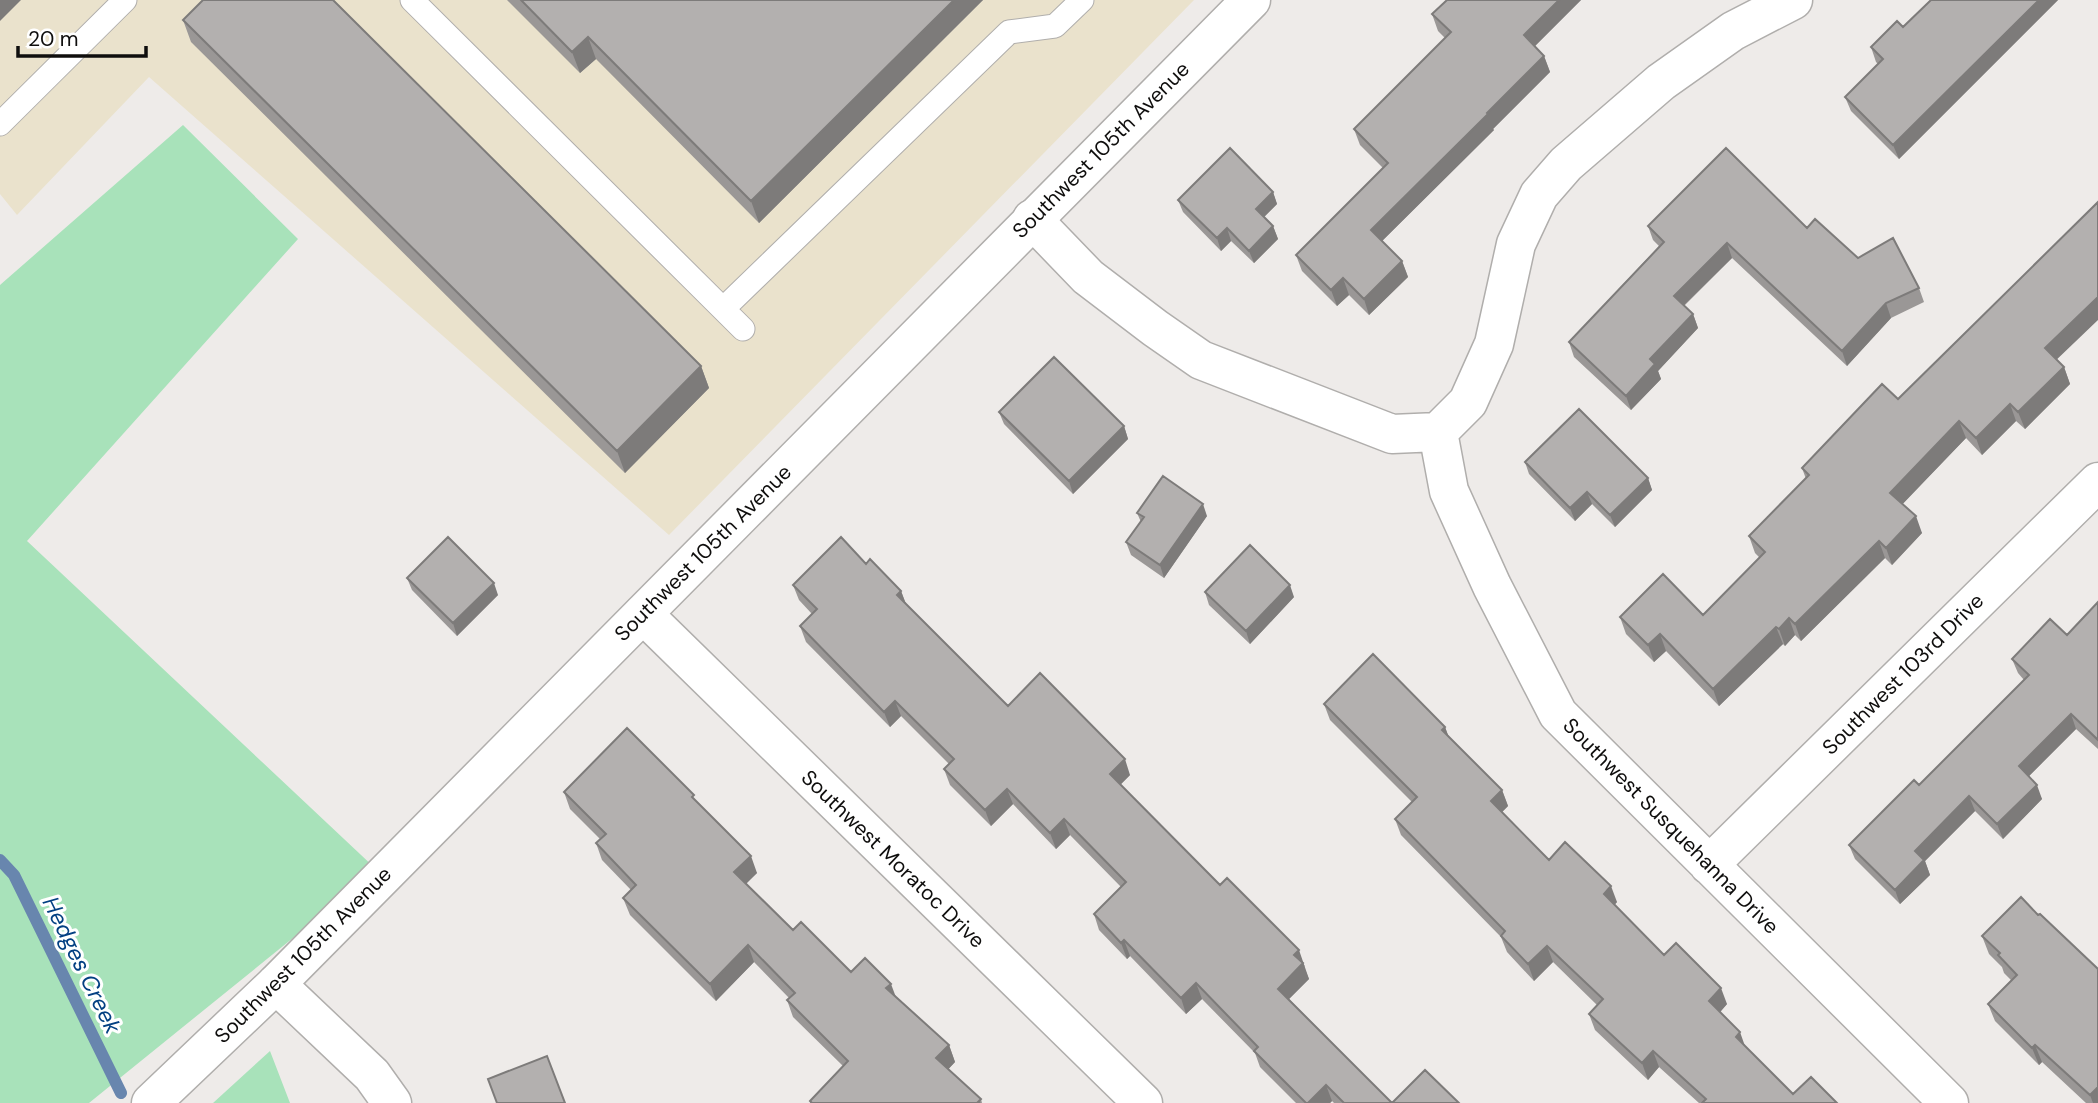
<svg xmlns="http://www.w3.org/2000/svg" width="2098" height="1103" font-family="'DM Sans',sans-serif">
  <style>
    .industrial { fill: #eae2cc }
    .green { fill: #a8e2ba }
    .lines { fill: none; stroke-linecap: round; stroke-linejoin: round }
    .stream { stroke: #6886ae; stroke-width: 12 }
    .service-casing { stroke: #b0aeac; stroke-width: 25 }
    .minor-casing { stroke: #b0aeac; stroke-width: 41 }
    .tertiary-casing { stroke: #b0aeac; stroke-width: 41 }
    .service { stroke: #fff; stroke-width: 23 }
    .minor { stroke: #fff; stroke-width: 38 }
    .tertiary { stroke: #fff; stroke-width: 38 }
    .wall { fill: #9a9796 }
    .shaded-wall { fill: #7d7b7a }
    .building { fill: #b3b0af; stroke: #7d7b7a; stroke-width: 2 }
    .labels { text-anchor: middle; stroke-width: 6; stroke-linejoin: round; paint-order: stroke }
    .street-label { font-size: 21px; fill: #0f0e0d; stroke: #fff }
    .water-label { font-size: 23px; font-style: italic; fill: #034082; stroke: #fff }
  </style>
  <rect width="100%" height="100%" fill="#eeebe9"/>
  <path class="industrial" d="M0,0H1194L669,535L149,77L17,215L0,194Z"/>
  <path class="green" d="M183,125L298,239L27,541L377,870L89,1103H0V285Z
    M270,1051L290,1103H213Z"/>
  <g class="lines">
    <path class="stream" d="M0,860L14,875L121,1093"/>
    <g class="service-casing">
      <path id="service" d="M412,0L743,329
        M0,124L125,0
        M723,309L1009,32L1055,26L1082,0"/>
    </g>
    <g class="minor-casing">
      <path id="minor" d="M1032,219L1088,277L1155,328L1201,360L1392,434L1438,432L1449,491L1492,586L1558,714L1949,1103
        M1438,432L1468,402L1494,344L1516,244L1539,195L1566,164L1661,82L1733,31L1793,0
        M643,614L1143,1103
        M1709,865L2098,482
        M276,984L372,1075L392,1103"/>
    </g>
    <g class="tertiary-casing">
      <path id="tertiary" d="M151,1103L276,984L1251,0"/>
    </g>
    <use href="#service" class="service"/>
    <use href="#minor" class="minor"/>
    <use href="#tertiary" class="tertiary"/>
  </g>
  <path class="wall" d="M507,0H983L759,223L596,59L580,73Z
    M1447,0H1581L1535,46L1544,56L1550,72L1493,129L1494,130L1382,241L1402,261L1408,277L1369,315L1349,295L1337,306L1302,271L1296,255L1383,168L1360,145L1354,129L1445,38L1438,31L1432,14Z
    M1931,0H2058L1899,159L1851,111L1845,97L1878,64L1876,62L1871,47L1903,27Z
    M183,20L701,366L709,388L625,473L191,42Z
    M1273,192L1277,204L1264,217L1273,226L1278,239L1254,263L1231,241L1221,251L1183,212L1178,200Z
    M1648,226L1807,228L1858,258L1919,288L1924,302L1891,318L1847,366L1732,258L1684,306L1693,314L1698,328L1658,371L1661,379L1631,410L1574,357L1569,342L1659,246L1653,240Z
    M2057,360L2064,367L2070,384L2025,429L2016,421L1982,455L1966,438L1902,504L1922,533L1892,565L1885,558L1801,641L1795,635L1785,646L1783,644L1719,706L1666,651L1654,662L1626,634L1620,617L1703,615L1760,558L1755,553L1749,536L1806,479L1802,468L1898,399Z
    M999,412L1124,426L1128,439L1073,494L1004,424Z
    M1525,462L1648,478L1652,490L1615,527L1592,504L1575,521L1529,474Z
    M1137,513L1207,516L1164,578L1131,555L1126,542L1141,522Z
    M866,564L901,591L906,604L1008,706L1130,775L1120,785L1220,885L1305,966L1304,967L1309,979L1289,999L1392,1103H1459H1334L1332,1101L1330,1103H1296L1260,1067L1255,1053L1202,999L1186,1014L1130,956L1127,959L1099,930L1094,914L1121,887L1070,835L1056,849L1013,804L991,826L950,785L944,769L949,764L901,716L890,727L806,642L800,626L812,614L799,600L793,585Z
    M407,578L498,595L457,636L412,590Z
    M1205,592L1294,597L1250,644L1209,605Z
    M2098,602V749L2076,729L2029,776L2042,799L2003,839L1975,811L1925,861L1930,875L1900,904L1855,859L1849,845L1919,785L2024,680L2018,673L2012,659L2067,635Z
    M1324,704L1445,727L1449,738L1502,790L1508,806L1502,812L1549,860L1617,902L1614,905L1664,955L1727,1004L1720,1012L1745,1046L1793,1094L1837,1103H1699L1659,1067L1648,1080L1595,1030L1589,1014L1597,1005L1553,962L1534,981L1507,952L1501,937L1401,835L1395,819L1412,802L1330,720Z
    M564,792L697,802L757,873L746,883L793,930L851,972L895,996L949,1045L955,1062L948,1069L981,1099L982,1103H810V1101L843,1066L793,1017L787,1000L789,998L754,962L716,1001L630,915L623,898L631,890L602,860L596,843L600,839L570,809Z
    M2021,897L2098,1103H2086L2042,1062L2039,1065L1995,1021L1988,1004L2011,980L2004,973L2002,967L1989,954L1982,936Z"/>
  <path class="shaded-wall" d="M0,0H21L0,21Z
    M954,0H983L759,223L751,201Z
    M1559,0H1581L1530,51L1524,35Z
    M2039,0H2058L1899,159L1893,145Z
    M588,37L596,59L580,73L572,52Z
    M1544,56L1550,72L1493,129L1494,130L1377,246L1371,230Z
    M1273,192L1277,204L1260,221L1256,209Z
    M1273,226L1278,239L1254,263L1249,251Z
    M1227,228L1231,241L1221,251L1217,238Z
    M1727,243L1732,258L1679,310L1674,296Z
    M1402,261L1408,277L1369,315L1364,299Z
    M1343,278L1349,295L1337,306L1331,290Z
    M2098,297V320L2051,365L2045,348Z
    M1886,303L1891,318L1847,366L1842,351Z
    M1693,314L1698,328L1658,371L1661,379L1631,410L1626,396L1650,359Z
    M701,366L709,388L625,473L617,451Z
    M2064,367L2070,384L2025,429L2018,412Z
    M2010,404L2016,421L1982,455L1976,438Z
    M1959,421L1966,438L1897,510L1890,493Z
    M1124,426L1128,439L1073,494L1069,481Z
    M1648,478L1652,490L1615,527L1610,515Z
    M1587,492L1592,504L1575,521L1570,508Z
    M1203,504L1207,516L1164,578L1160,565Z
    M1916,516L1922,533L1892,565L1886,548Z
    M1879,541L1885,558L1801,641L1795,624Z
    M494,583L498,595L457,636L453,623Z
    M1290,585L1294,597L1250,644L1246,631Z
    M901,591L907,607L897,595Z
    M1789,618L1795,635L1785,646L1779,629Z
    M1776,627L1783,644L1719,706L1713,689Z
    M1660,634L1666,651L1654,662L1648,645Z
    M895,701L901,716L890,727L884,712Z
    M2071,714L2076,729L2024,781L2019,766Z
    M1445,727L1451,743L1442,730Z
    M1125,759L1130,775L1115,790L1110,774Z
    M2037,785L2042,799L2003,839L1997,824Z
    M1007,789L1013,804L991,826L985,810Z
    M1502,790L1508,806L1497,817L1491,801Z
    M1969,796L1975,811L1925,861L1930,875L1900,904L1895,890L1915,851Z
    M1064,819L1070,835L1056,849L1050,833Z
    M751,856L757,873L741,889L734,872Z
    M1611,886L1617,902L1610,910L1604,894Z
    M1124,940L1130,956L1127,959L1121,943Z
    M748,945L754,962L716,1001L710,984Z
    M1547,946L1553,962L1534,981L1528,964Z
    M1299,950L1309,979L1284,1004L1278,989L1294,955Z
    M1196,983L1202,999L1186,1014L1181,998Z
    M891,984L897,1000L886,988Z
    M1721,988L1727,1004L1715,1018L1709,1001Z
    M1740,1032L1746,1049L1736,1037Z
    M949,1045L955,1062L943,1075L936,1058Z
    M2035,1045L2042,1062L2039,1065L2032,1048Z
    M1653,1051L1659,1067L1648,1080L1642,1063Z
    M1326,1085L1332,1101L1330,1103H1308Z
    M2098,1087V1103H2093L2090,1095Z"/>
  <path class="building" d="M203,0H333L701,366L617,451L183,20Z
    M521,0H954L751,201L588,37L572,52Z
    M1447,0H1559L1524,35L1544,56L1487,113L1488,114L1371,230L1402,261L1364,299L1343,278L1331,290L1296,255L1388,163L1354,129L1451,32L1432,14Z
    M1931,0H2039L1893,145L1845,97L1883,59L1871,47L1897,21L1903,27Z
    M1230,148L1273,192L1256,209L1273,226L1249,251L1227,228L1217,238L1178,200Z
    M1726,148L1807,228L1815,219L1858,258L1893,238L1919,288L1886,303L1842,351L1727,243L1674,296L1693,314L1650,359L1655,364L1626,396L1569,342L1664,242L1648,226Z
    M2098,202V297L2045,348L2064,367L2018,412L2010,404L1976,438L1959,421L1890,493L1916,516L1886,548L1879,541L1795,624L1789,618L1779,629L1776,627L1713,689L1660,634L1648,645L1620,617L1663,574L1703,615L1765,552L1749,536L1809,475L1802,468L1882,384L1898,399Z
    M1054,357L1124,426L1069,481L999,412Z
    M1579,409L1648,478L1610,515L1587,492L1570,508L1525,462Z
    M1163,476L1203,504L1160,565L1126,542L1144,517L1137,513Z
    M448,537L494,583L453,623L407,578Z
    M841,537L866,564L870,559L901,591L897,595L1008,706L1040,673L1125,759L1110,774L1220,885L1227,878L1299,950L1294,955L1303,963L1278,989L1392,1103L1425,1070L1459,1103H1344L1326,1085L1308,1103H1306L1254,1051L1258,1047L1196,983L1181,998L1124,940L1121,943L1094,914L1126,882L1064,819L1050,833L1007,789L985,810L944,769L954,759L895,701L884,712L800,626L817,609L793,585Z
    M1250,545L1290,585L1246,631L1205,592Z
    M2098,602V740L2071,714L2019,766L2037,785L1997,824L1969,796L1915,851L1924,860L1895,890L1849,845L1914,780L1919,785L2029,675L2012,659L2050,619L2067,635Z
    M1373,654L1445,727L1442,730L1502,790L1491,801L1549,860L1565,842L1611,886L1604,894L1664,955L1676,943L1721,988L1709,1001L1740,1032L1736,1037L1793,1094L1811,1077L1837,1103H1702L1706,1099L1653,1051L1642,1063L1589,1014L1603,999L1547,946L1528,964L1501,936L1505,931L1395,819L1417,797L1324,704Z
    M627,728L694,795L692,797L751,856L734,872L793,930L801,922L851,972L865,958L891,984L886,988L949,1045L936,1058L981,1099L978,1102L980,1103H812L810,1101L848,1061L787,1000L795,993L748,945L710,984L623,898L636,885L596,843L606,834L564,792Z
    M2021,897L2038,915L2040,914L2098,969V1087L2090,1095L2035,1045L2032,1048L1988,1004L2017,975L1998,955L2000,953L1982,936Z
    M547,1056L565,1103H497L488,1079Z"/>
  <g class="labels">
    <g class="street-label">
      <text transform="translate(1101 150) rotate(-45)" y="7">Southwest 105th Avenue</text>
      <text transform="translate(703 553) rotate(-45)" y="7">Southwest 105th Avenue</text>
      <text transform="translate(1903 674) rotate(-45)" y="7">Southwest 103rd Drive</text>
      <text transform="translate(1671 826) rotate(45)" y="7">Southwest Susquehanna Drive</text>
      <text transform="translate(893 859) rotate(44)" y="7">Southwest Moratoc Drive</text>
      <text transform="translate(303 955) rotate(-45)" y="7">Southwest 105th Avenue</text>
    </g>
    <g class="water-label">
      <text transform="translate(82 965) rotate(64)" y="8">Hedges Creek</text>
    </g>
  </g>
  <path d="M18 46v10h128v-10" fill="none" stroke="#0f0e0d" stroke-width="3.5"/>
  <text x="28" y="46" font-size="21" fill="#0f0e0d" stroke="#ffffff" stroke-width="5" paint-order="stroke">20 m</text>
</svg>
